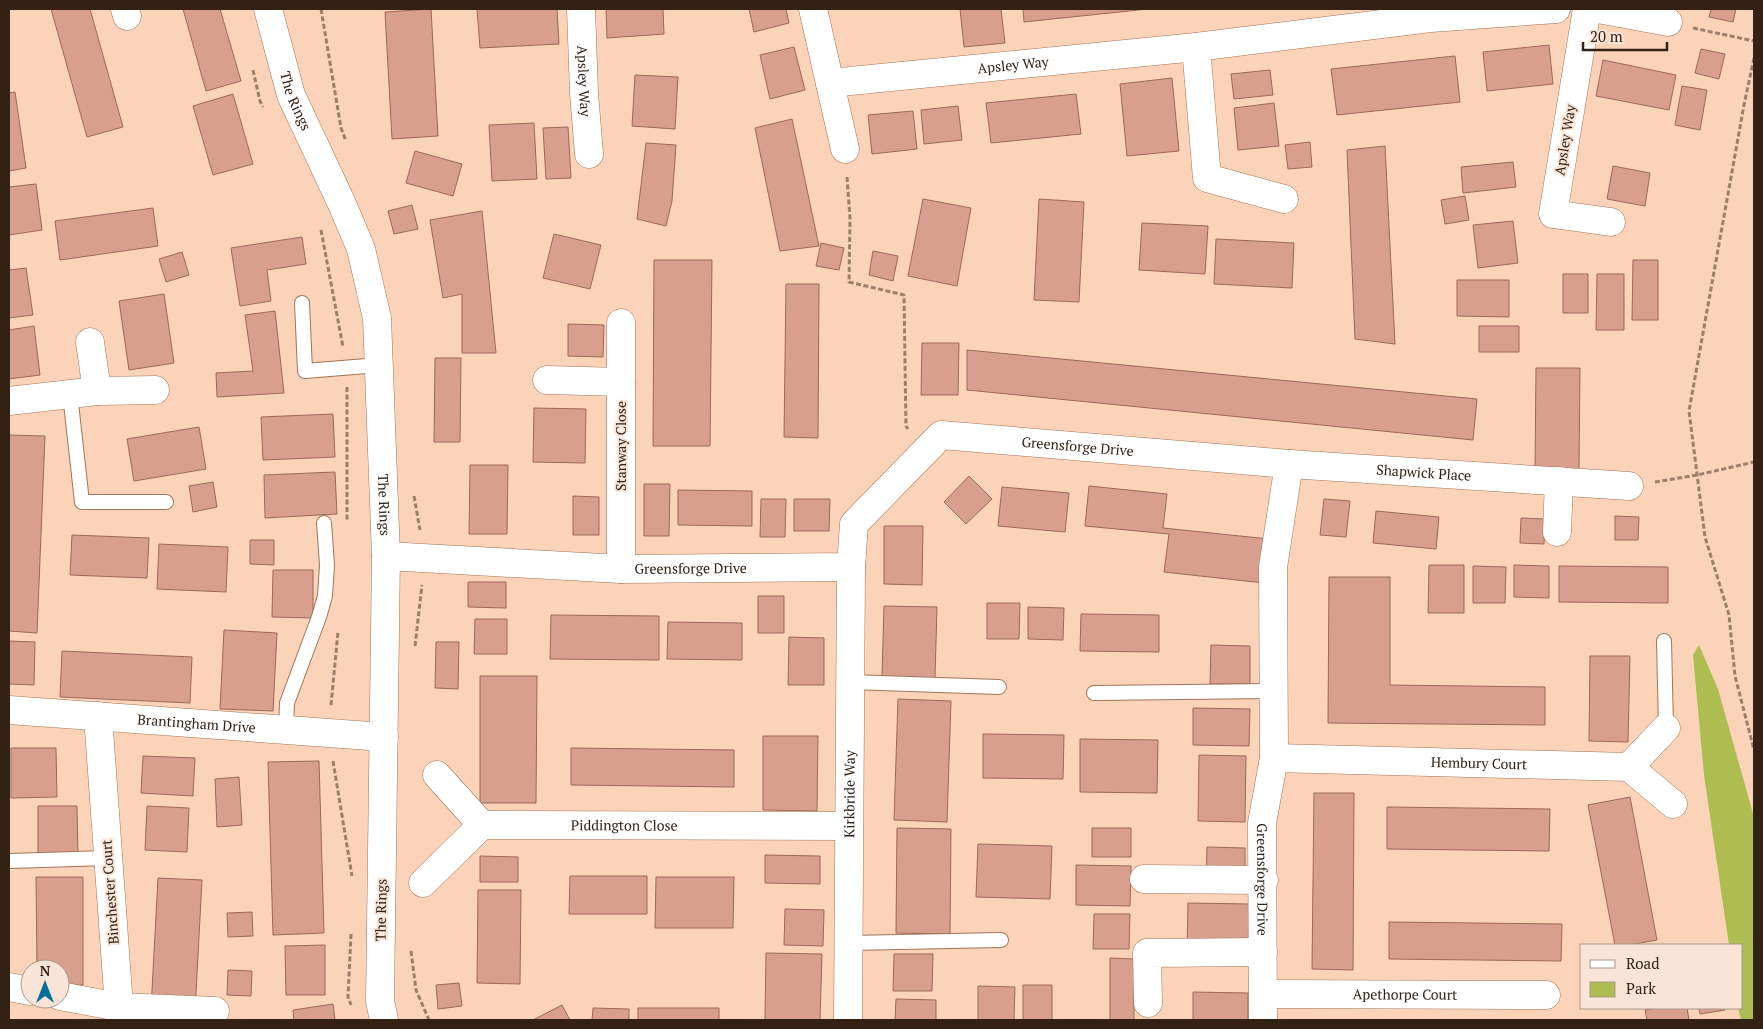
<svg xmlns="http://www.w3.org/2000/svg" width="1763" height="1029" font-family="'PT Serif',serif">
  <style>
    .green { fill: #aebd4f }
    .building { fill: #d89f8f; stroke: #9d6859 }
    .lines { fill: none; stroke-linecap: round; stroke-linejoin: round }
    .service-casing { stroke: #a27556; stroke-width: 16 }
    .minor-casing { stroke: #a27556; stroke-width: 29 }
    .tertiary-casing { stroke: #a27556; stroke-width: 29 }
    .path { stroke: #9c7f6a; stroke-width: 3; stroke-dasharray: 5 2.5; stroke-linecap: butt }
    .service { stroke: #fff; stroke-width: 14 }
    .minor { stroke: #fff; stroke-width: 28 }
    .tertiary { stroke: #fff; stroke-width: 28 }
    .labels { text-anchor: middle; stroke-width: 4; stroke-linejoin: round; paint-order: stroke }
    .street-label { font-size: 14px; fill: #332114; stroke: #f9e5d7 }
  </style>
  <rect width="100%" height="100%" fill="#fbd3b8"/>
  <path class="green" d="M1699,645L1718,689L1754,817V1020H1741L1738,1008H1742V945H1729L1704,775L1693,655Z"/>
  <path class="building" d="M51,9H90L123,127L87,137Z
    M183,9H220L241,81L206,91Z
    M431,9L438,136L392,139L385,12Z
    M477,9H557L559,44L480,48Z
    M606,9H663L664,34L607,38Z
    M749,9H786L789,23L754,32Z
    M960,9H1001L1005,43L964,47Z
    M1023,9H1148L1024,22Z
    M1711,9H1736L1733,22L1709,17Z
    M1549,45L1553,84L1487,91L1483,52Z
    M794,47L805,90L770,99L760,55Z
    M1701,49L1725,54L1719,79L1695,73Z
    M1455,56L1460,102L1337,115L1331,69Z
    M1603,60L1676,75L1669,110L1596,96Z
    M1270,70L1273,95L1234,99L1231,74Z
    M635,75L678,77L675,129L632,126Z
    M1172,78L1179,151L1127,156L1120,84Z
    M1682,86L1707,90L1700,130L1675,125Z
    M15,92L26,168L9,171V93Z
    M233,94L253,164L213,175L193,106Z
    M1076,94L1081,134L991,143L986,103Z
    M1274,103L1279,146L1238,150L1234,108Z
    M958,106L962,140L924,144L921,110Z
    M913,111L917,149L872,154L868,115Z
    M792,119L819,246L780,251L755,128Z
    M534,123L537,179L492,181L489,125Z
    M568,127L571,178L546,179L543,128Z
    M1310,142L1312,167L1288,169L1285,145Z
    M646,143L676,145L672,201L666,226L637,219Z
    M1385,146L1395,344L1355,339L1347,150Z
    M415,151L462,164L453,196L406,183Z
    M1513,162L1516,187L1463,193L1461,167Z
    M1613,166L1650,173L1645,206L1607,199Z
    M36,184L42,230L9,235V187Z
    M1465,196L1469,220L1445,224L1441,200Z
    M923,199L971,208L957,286L908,276Z
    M1039,199L1084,202L1079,302L1034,300Z
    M412,205L418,229L394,234L388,211Z
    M153,208L158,246L60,260L55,221Z
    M482,211L496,353H462V294L443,298L430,220Z
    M1513,221L1518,263L1478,268L1473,225Z
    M1142,223L1208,226L1205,274L1139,270Z
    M554,234L601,245L590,289L543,278Z
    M302,237L306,264L267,270L271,301L240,306L231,248Z
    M1216,239L1294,243L1292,288L1214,284Z
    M821,243L844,248L839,270L816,266Z
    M873,251L898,256L893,281L869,275Z
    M182,252L189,275L166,282L159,259Z
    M654,260H712L710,446H653Z
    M1633,260H1658V320H1632Z
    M26,268L33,315L9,318V270Z
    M1563,274H1588V313H1563Z
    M1597,274H1624V330H1596Z
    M1457,280H1509V317L1457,316Z
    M786,284H819L818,438L784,437Z
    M164,294L174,363L129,370L119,301Z
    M275,311L284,393L217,397L216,373L253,371L245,315Z
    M568,324L604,325L603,357L568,356Z
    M34,326L40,375L9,379V330Z
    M1479,326H1519V352H1479Z
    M922,343H959L958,395H921Z
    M967,350L1477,399L1473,440L967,390Z
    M435,358H461L460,442H434Z
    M1536,368H1580L1579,469L1535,468Z
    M534,408L586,409L585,463L533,462Z
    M333,414L335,457L263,460L261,417Z
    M199,427L206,469L134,481L127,439Z
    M9,435L45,436L37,633L9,631Z
    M470,465H508L507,534H469Z
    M335,472L337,514L265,518L264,475Z
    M969,476L992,499L966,524L944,502Z
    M213,482L217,507L193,512L189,486Z
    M644,484H670L669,536H644Z
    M1089,486L1167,494L1163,528L1269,539L1264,583L1164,572L1169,534L1085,526Z
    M1002,487L1069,493L1065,532L998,526Z
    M678,490L752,491V526L678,525Z
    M573,496L599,497V535H573Z
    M761,499H786L785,537H760Z
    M794,499H830L829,531H794Z
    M1324,499L1350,501L1346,537L1320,535Z
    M1376,511L1439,517L1436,549L1373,543Z
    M1615,516L1639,517L1638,540H1615Z
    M1521,518L1545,519L1544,544L1520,543Z
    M884,526H923L922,585L884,584Z
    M72,535L149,538L147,578L70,575Z
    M250,540H274V565L250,564Z
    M159,544L228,547L226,592L157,589Z
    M1429,565H1464V613H1428Z
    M1514,565L1549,566V598L1514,597Z
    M1473,566L1506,567L1505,603H1473Z
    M1559,566L1668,567V603L1559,602Z
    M273,570H313V618L272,617Z
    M1329,577H1390V685L1545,687V725L1328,723Z
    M468,582H506V608L468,607Z
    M758,596H784V633H758Z
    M987,603H1020L1019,639H987Z
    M884,606L937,607L935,678L882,677Z
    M1028,607L1064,608L1063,640L1028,639Z
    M1081,614L1159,615V652L1080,651Z
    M551,615L659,616V660L550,659Z
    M475,619H507V654H474Z
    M668,622L742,623V660L667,659Z
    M224,630L277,633L273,711L220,709Z
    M789,637L824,638V685H788Z
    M9,641L35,642L34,685L9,684Z
    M436,642H459L458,689L435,688Z
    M1211,645L1250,646V684H1210Z
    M62,651L192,657L190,703L60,697Z
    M1590,656H1630L1628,742L1589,741Z
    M480,676H537L536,803H480Z
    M898,699L951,701L947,822L894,820Z
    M1193,708L1250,709L1249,746L1193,745Z
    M983,734L1064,735L1063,779L983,778Z
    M763,736H818L817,811L763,810Z
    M1080,739L1158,740L1157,793L1080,792Z
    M11,748H56L57,797L11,798Z
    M571,748L734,750V787L571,785Z
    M1199,755L1246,756L1245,822L1198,821Z
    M143,756L195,758L193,796L141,793Z
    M319,761L324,933L273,935L268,762Z
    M239,777L242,825L217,827L215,779Z
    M1314,793H1354L1353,970L1312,969Z
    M1630,797L1657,940L1629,945H1615L1588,805Z
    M38,806H77L78,856H38Z
    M147,806L189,808L187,852L145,850Z
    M1387,807L1550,809L1549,851L1387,849Z
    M897,828L951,829L950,934L896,933Z
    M1092,828H1131V857H1092Z
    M978,844L1052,846L1050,899L976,897Z
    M1207,847L1245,848V882H1206Z
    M765,855L820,856V884L765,883Z
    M480,856L518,857V882H480Z
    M1076,865L1131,866L1130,906L1076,905Z
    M570,876H647V914H569Z
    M36,877H83V985H60V969H37Z
    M656,877H734L733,928H655Z
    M158,878L202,880L195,1012L151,1009Z
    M478,890H521L520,984L477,983Z
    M1188,903L1249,904L1248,951L1187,950Z
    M785,909L824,910L823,946L784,945Z
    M252,912L253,936L228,937L227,913Z
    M1094,914H1130L1129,949H1093Z
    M1389,922L1562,924L1561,961L1389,959Z
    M325,945V995H286L285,946Z
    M766,953L822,954L820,1020H765Z
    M894,954H933L932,991H893Z
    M1110,958L1134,959V1020H1110Z
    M228,970L252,971L251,996L227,995Z
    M459,983L462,1006L438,1009L436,985Z
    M1023,985H1052V1020H1023Z
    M978,986L1015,987L1014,1020H978Z
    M1193,992L1248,993V1020H1193Z
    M896,999L936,1000V1020H895Z
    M333,1004L335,1020H294L293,1010Z
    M562,1005L570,1020H533Z
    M593,1008L629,1009V1020H592Z
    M638,1008H719V1020H638Z
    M1660,1008H1687L1689,1020H1647L1645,1010Z
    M1699,1008H1724L1725,1010L1700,1014Z"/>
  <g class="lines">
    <g class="service-casing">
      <path id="service" d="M302,303L305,371L379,365
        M70,394L82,502H166
        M1664,641L1666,728
        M850,682L999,687
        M1094,693L1274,691
        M286,730L287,703L319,617L325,596L327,565L324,523
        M9,861L108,858
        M849,943L1001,940"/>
    </g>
    <g class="minor-casing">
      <g id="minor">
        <path d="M125,9L127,16"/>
        <path id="s1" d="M581,9L584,93L589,154"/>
        <path d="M813,9L845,149"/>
        <path d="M1587,9L1553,214L1611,222"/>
        <path d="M1598,9L1668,22"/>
        <path d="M1196,47L1207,178L1284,199"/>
        <path id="s2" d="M830,83L1196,47L1430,18L1556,9"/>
        <path d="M621,323V569"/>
        <path d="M90,342L97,391"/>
        <path d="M547,380L621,382"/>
        <path d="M9,401L97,391L155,390"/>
        <path id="s3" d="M1289,464L1629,486"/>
        <path d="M1557,532L1559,481"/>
        <path id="s4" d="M386,556L621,569L851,567L854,524L941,435L1289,464L1273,567L1274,758L1262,823L1263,1020"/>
        <path id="s5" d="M9,710L384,737"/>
        <path id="s6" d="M1274,758L1629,767L1666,728"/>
        <path d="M1629,767L1673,804"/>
        <path d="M437,775L482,825"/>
        <path d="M1144,879L1264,880"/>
        <path id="s7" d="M423,883L482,825L849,826"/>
        <path d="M9,987L30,991"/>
        <path id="s8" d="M1263,994L1546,995"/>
        <path d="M60,996L119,1007L98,716"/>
        <path d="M1148,1003L1147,953L1263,952"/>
        <path d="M119,1007L215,1011"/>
        <path id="s9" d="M848,1020L851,567"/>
      </g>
    </g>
    <g class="tertiary-casing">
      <g id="tertiary">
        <path id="s10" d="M268,9L291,95L342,204L361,249L377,318L386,556L380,1001L384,1020"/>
      </g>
    </g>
    <path class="path" d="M321,9L341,128L346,141
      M1693,28L1754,41
      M1754,58L1744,105L1689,411L1705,537L1729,615L1735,676L1754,750
      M253,70L260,101L263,107
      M847,177L850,218L849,282L904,295L906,426L908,429
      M321,230L343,347
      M347,387V521
      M1655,482L1697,475L1754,462
      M414,496L420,530
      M415,646L422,585
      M331,705L338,632
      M333,761L352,876
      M351,934L348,997L351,1005
      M411,951L416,990L429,1020"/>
    <use href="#service" class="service"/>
    <use href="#minor" class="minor"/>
    <use href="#tertiary" class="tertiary"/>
  </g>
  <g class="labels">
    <g class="street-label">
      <text dy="5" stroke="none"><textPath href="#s2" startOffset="184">Apsley Way</textPath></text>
      <text dy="5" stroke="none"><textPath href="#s1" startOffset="72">Apsley Way</textPath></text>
      <text dy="5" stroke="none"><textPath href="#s10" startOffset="96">The Rings</textPath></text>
      <text transform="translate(1565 140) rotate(-81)" y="5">Apsley Way</text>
      <text transform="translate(621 446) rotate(-90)" y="5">Stanway Close</text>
      <text dy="5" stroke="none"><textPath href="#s4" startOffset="770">Greensforge Drive</textPath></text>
      <text dy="5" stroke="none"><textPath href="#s3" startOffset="135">Shapwick Place</textPath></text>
      <text dy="5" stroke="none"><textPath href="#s10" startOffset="516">The Rings</textPath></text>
      <text dy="5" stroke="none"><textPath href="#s4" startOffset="305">Greensforge Drive</textPath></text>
      <text dy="5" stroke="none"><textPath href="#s5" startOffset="188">Brantingham Drive</textPath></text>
      <text dy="5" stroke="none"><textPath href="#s6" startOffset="205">Hembury Court</textPath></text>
      <text dy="5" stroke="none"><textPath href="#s9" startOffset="226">Kirkbride Way</textPath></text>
      <text dy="5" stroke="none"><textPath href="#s7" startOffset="225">Piddington Close</textPath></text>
      <text dy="5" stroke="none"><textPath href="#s4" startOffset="1400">Greensforge Drive</textPath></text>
      <text transform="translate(110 892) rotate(-94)" y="5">Binchester Court</text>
      <text transform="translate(381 910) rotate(-89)" y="5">The Rings</text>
      <text dy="5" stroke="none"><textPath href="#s8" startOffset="142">Apethorpe Court</textPath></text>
    </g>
  </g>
  <rect width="1763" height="1029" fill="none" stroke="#332114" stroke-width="20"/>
  <rect x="1580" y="944" width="162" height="65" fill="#f9e5d7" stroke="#aa9789"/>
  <rect x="1590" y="960" width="25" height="8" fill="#ffffff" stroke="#aa9789"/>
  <text x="1626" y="969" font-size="15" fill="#332114">Road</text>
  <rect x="1590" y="982" width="25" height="15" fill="#aebd4f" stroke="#aa9789"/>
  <text x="1626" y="994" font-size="15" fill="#332114">Park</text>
  <g transform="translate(45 984)"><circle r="24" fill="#f9e5d7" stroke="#aa9789"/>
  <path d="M0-4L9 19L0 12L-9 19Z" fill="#086e9b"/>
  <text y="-8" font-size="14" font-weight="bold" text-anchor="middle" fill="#332114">N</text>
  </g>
  <path d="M1583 42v8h84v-8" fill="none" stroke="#332114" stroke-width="2.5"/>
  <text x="1590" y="42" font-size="15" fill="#332114" stroke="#f9e5d7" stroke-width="4" paint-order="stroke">20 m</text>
</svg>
